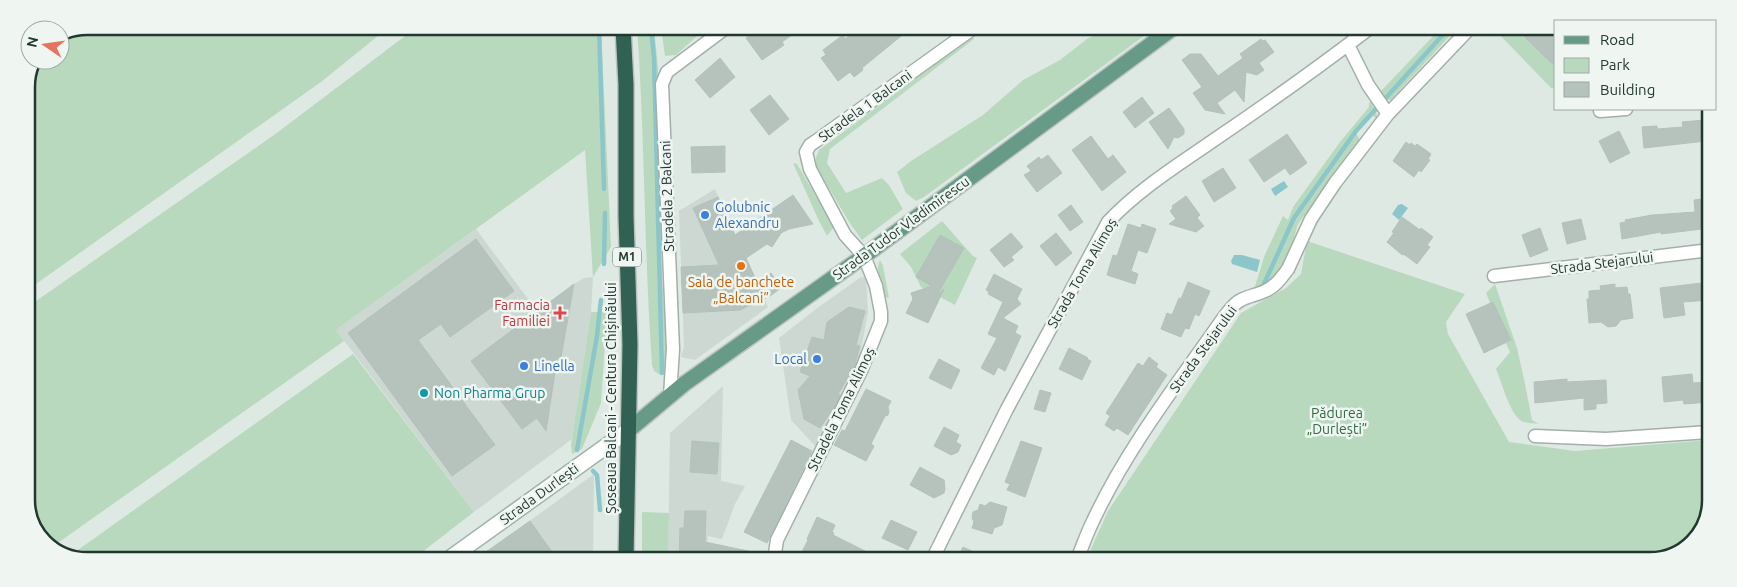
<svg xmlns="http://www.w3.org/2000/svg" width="1737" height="587" font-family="Ubuntu,sans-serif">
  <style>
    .built { fill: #cdd8d2 }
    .green { fill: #b9d9be }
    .water { fill: #8bc7ca }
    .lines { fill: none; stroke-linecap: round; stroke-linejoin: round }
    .stream { stroke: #8bc7ca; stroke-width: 4.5 }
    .building { fill: #b5c3bc; stroke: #b2c2ba }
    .street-casing { stroke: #a2b0a9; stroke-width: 15 }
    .secondary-casing { stroke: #9fb4aa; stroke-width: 18 }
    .primary-casing { stroke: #bcc3c1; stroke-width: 18 }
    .highway-casing { stroke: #bcc3c1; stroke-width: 18 }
    .street { stroke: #fff; stroke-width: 12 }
    .secondary { stroke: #fff; stroke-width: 15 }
    .primary { stroke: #679b88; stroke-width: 15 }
    .highway { stroke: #306152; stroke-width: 15 }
    .shop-dot { fill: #3f7fe0; stroke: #eff6f2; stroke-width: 2 }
    .food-dot { fill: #e8710a; stroke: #eff6f2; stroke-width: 2 }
    .health-dot { fill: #e0444e; stroke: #eff6f2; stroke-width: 2 }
    .culture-dot { fill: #0f9aa8; stroke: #eff6f2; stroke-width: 2 }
    .labels { text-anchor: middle; stroke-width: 5; stroke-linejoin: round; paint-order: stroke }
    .shield { fill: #eff6f2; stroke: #5f706a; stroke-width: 1 }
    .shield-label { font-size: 12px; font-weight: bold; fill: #21372f }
    .street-label { font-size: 14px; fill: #21372f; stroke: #eff6f2 }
    .shop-label { font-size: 14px; fill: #366cbe; stroke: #eff6f2; text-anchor: start }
    .food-label { font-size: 14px; fill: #c56008; stroke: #eff6f2 }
    .health-label { font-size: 14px; fill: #be3a42; stroke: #eff6f2; text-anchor: end }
    .culture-label { font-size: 14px; fill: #0d838f; stroke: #eff6f2; text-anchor: start }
    .park-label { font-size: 14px; fill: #2f6a40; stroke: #eff6f2 }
    .rim { fill: none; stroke: #21372f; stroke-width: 2.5 }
  </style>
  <rect width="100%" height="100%" fill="#dfe9e3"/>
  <path class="built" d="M715,189L768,307L695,360L681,357L684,346L679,211Z
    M476,229L537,311L574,284L584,278L593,277L591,312L572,439L474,512L336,330Z
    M861,277H866L868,312L858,366L816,447L791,420L779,338L816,309Z
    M723,386L721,481L745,486L735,504L722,539L708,536L706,559H668L670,433Z
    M594,474L593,559H476L542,512Z"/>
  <path class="green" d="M87,26L389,27L321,82L26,291V86L37,60H60V37Z
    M417,27H601L611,247L593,277L585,150L336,330L344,341L52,547L41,540L26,505V308L274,135Z
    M637,27H654L658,68L661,261L667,351L664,374L661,375L654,371L652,365C644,252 645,140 637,27Z
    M661,27H707L676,55L665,56Z
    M1109,28H1155L924,197L916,201L906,193L897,172L911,161L983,115L1023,80L1060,60L1087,39Z
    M1441,28H1457L1398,92L1391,100H1386L1380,92Z
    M1496,28H1556V85L1552,89L1495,30Z
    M972,37L974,39L830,149L827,163L846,193L882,178L889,185L903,209L862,240L849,222L816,166V157L819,150Z
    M1371,102L1376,112L1378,120L1372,115L1356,133L1360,140L1298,224L1292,245L1273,282L1254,290L1264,257L1283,216L1288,220L1293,207L1340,142L1369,107V103Z
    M793,163L797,164L834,227L827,236L819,221Z
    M942,221L973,256L977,258L955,305L921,287L911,267L900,254Z
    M1307,241L1465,294L1446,322L1448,334L1509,442L1575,451L1709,440V516L1687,548L1651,561L1086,560L1108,511L1241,313L1286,288L1301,274Z
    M880,260L883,266L889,298L882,296C880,284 875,271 880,260Z
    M1495,284L1517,348L1525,384L1532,420L1539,424C1533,423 1525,424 1520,420C1509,411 1502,383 1496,369L1510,352L1506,343L1511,340L1493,302L1490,303L1486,293Z
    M591,312H607L601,403L582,449L572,454L571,445Z
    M353,354L474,512L413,559H71L68,557Z
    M642,512L669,513L668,559H642Z"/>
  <path class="water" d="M1284,181L1288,187L1275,196L1271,189Z
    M1402,204L1408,208L1399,220L1392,214L1398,205Z
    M1234,255H1242L1260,260L1257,272L1232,264L1231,261Z"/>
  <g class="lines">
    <path class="stream" d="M599,27L604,189
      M651,27L654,58L662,373
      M604,264L605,213
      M1264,284L1294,218L1356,131L1449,28
      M577,450L597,336L601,300
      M593,471L597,475L600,510"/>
  </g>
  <path class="building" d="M761,27H803L782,42L784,45L762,60L746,38Z
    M859,27H912L862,68L863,70L854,77L850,72L838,81L821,58L826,55L823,50L843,35L845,39Z
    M1516,28H1556V67L1541,53Z
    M1261,39L1262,41L1265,40L1274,52L1259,63L1264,70L1257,75L1246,72L1244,102L1235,90L1217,103L1225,114L1205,110L1193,93L1202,87L1182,60L1190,54H1201L1218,76L1243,58L1240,54Z
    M720,58L735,77L710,98L695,80Z
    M770,95L789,119L769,135L750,110Z
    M1142,97L1154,113L1135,128L1123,112Z
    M1169,108L1184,129V134L1178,138L1174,137L1168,149L1149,122Z
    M1704,120L1706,141L1644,148L1642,127L1657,126V129L1683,127L1682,122Z
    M1619,131L1630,153L1610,163L1599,141Z
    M1287,134L1307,163L1290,175L1285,168L1264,182L1249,160Z
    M1091,136L1108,159L1113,155L1126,172L1102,191L1072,150Z
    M1406,142L1410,145L1411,143L1415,146L1417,144L1431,154L1428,159L1430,160L1421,172L1419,170L1414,177L1393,161Z
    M725,146V172L692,173L691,147Z
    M1048,155L1062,173L1037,192L1024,175L1031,171L1027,166L1039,157L1041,160Z
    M1223,168L1236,188L1214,202L1202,181Z
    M793,195L813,224L789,229L781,233L772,247L767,244L746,258L757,282L771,273L781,288L770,296L740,310L683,313L681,267L719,265L693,208L718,197L735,235Z
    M1186,196L1200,215L1197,218L1204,226L1196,232L1169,224L1176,219L1170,211L1173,208L1172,206Z
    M1710,198V228L1661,234V232L1622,239L1620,223L1626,222L1625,220L1652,215L1695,212L1694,200Z
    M1071,205L1083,222L1070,231L1058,215Z
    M1402,217L1420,230L1421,228L1433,237L1427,245L1430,247L1417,264L1405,255L1401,254L1387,242L1394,233L1392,232Z
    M1581,219L1586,239L1567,244L1562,223Z
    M1128,224L1141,228L1142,224L1156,229L1147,253L1138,250L1131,271L1138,274L1135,284L1107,275L1113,255L1117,256Z
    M1540,228L1548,250L1530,257L1522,235Z
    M1011,233L1023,247L1011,257L1014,260L1004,267L990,250Z
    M1056,233L1072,253L1056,266L1040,246Z
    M940,235L964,248L937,295L944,289L928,323L906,313L913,299L911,293L932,286L916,277Z
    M476,239L514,291L450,337L441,324L418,340L495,445L452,476L348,333Z
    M994,274L1022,289L1017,299L1021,304L1003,318L1018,326L1015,333L1021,336L1005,371L998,367L994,375L981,368L997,338L988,334L1003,302L988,294L989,292L986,290Z
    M1188,282L1210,291L1199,316L1195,314L1189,329L1185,328L1181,337L1161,329L1167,313L1172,315L1179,298L1181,299Z
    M1710,282V300L1683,302L1685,315L1664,318L1660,288Z
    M574,284L561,357L557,359L546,431L537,418L522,429L471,361Z
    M1615,284V288L1627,287L1628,294H1630L1633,318L1621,320L1616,326L1608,327L1601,322L1589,323L1587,299H1589V291L1601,290L1600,286Z
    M1493,302L1511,340L1484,353L1466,314Z
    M849,307L865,311L856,345L860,346L854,368L838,394L840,395L835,406L820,428L804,419L798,390L810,376L800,372L812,337L824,340L827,322Z
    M1069,348L1088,358L1087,359L1091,361L1082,380L1059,369Z
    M1149,357L1158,364L1156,367L1167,375L1128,435L1117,428L1114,431L1105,425L1110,416L1106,413L1138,363L1143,366Z
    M939,359L960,370L951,389L929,378Z
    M1692,374L1693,383L1709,382V402L1684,404L1683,400L1664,402L1662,377Z
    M1567,379V382L1606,380L1607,403L1596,404V409L1584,410V398L1535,403L1534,382Z
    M866,389L891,401L888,407L889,411L888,415L885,416L871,444L874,446L866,461L834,445L842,430L845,431Z
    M1040,390L1051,393L1045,412L1034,409Z
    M944,427L959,435L956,442L961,445L958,452L951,455L934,446Z
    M791,440L812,451L767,543L744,532Z
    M692,441L719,443L717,474L690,472Z
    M1021,441L1042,448L1025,497L1007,490L1010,484L1005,482Z
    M920,467L944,480L945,489L944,493L934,498L910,485Z
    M990,502L1007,507L1002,525L994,528L992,534L972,528L974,522L972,518L973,512L978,510L980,504L985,506Z
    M685,511H706L705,542L762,554V560L679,559L680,528H684Z
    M817,517L835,525L832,532L834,533L833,535L883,560H841L826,553L822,560H798L808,540L807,539Z
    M891,520L917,532L908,550L882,538Z
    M530,521L552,552L542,559H476Z
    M963,547L991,560H957Z"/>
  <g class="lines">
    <g class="street-casing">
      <path id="street" d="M1348,45L1368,85L1388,114
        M1600,111L1626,109
        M1494,276L1710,250
        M670,396L673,349L662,84L667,72L727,27
        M1535,436L1606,439L1709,432
        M774,560L777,540L861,371L881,321V312L876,286L864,256L845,235L810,169L806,152L810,145L816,141L975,27
        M932,560L1007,409L1108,222C1139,189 1178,165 1214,140C1267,104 1319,67 1370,28
        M1077,560C1082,547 1087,533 1093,521C1127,448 1178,383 1224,317C1229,311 1234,303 1241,300C1248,296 1257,295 1265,291C1275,287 1281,278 1288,269L1311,219L1335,183L1388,114L1470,28"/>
    </g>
    <g class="secondary-casing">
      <path id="secondary" d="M449,559L630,429"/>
    </g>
    <g class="primary-casing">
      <path id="primary" d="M630,429L684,384L864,256L1173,28"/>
    </g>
    <g class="highway-casing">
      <path id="highway" d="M623,27L626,85V216L630,345L626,559"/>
    </g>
    <use href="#street" class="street"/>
    <use href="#secondary" class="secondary"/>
    <use href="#primary" class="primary"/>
    <use href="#highway" class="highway"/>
  </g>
  <g class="shop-dot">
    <circle cx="705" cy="215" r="5"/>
    <circle cx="817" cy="359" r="5"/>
    <circle cx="524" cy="366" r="5"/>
  </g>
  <circle class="food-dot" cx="741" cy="266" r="5"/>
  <path class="health-dot" d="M557.5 305.5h5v5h5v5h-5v5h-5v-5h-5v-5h5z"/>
  <circle class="culture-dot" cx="424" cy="393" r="5"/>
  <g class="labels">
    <rect class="shield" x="613" y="247.5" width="28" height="19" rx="4"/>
    <g class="shield-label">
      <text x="627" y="261">M1</text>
    </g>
    <g class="street-label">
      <text transform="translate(865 106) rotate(-36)" y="5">Stradela 1 Balcani</text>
      <text transform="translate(667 196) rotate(-92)" y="5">Stradela 2 Balcani</text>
      <text transform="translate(901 228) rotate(-36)" y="5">Strada Tudor Vladimirescu</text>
      <text transform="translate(1602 263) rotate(-7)" y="5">Strada Stejarului</text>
      <text transform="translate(1082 273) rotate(-60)" y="5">Strada Toma Alimoș</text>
      <text transform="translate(1203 349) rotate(-54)" y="5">Strada Stejarului</text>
      <text transform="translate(611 398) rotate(-90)" y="5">Șoseaua Balcani - Centura Chișinăului</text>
      <text transform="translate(841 409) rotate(-64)" y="5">Stradela Toma Alimoș</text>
      <text transform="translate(539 494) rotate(-36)" y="5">Strada Durlești</text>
    </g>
    <g class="shop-label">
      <text x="715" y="212">Golubnic<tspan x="715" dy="16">Alexandru</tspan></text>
      <text x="807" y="364" text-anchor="end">Local</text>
      <text x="534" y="371">Linella</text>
    </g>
    <g class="food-label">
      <text x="741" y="287">Sala de banchete<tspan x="741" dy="16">„Balcani”</tspan></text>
    </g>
    <g class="health-label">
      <text x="550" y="310">Farmacia<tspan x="550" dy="16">Familiei</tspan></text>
    </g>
    <g class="culture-label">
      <text x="434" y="398">Non Pharma Grup</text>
    </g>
    <g class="park-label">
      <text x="1337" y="418">Pădurea<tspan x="1337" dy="16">„Durlești”</tspan></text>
    </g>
  </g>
  <path d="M0 0H1737V587H0ZM87 35H1650A52 52 0 0 1 1702 87V500A52 52 0 0 1 1650 552H87A52 52 0 0 1 35 500V87A52 52 0 0 1 87 35Z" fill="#eff6f2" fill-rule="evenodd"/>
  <path class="rim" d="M87 35H1650A52 52 0 0 1 1702 87V500A52 52 0 0 1 1650 552H87A52 52 0 0 1 35 500V87A52 52 0 0 1 87 35Z"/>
  <rect x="1554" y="20" width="162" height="90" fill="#eff6f2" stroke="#9daaa4"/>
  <rect x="1564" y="36" width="25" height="8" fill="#679b88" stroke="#9daaa4"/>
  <text x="1600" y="45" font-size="15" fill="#21372f">Road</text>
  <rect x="1564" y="58" width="25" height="15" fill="#b9d9be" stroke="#9daaa4"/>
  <text x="1600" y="70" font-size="15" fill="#21372f">Park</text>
  <rect x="1564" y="82" width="25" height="15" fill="#b5c3bc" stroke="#9daaa4"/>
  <text x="1600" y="95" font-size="15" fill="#21372f">Building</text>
  <g transform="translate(45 45) rotate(283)"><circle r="24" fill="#eff6f2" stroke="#9daaa4"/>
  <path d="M0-4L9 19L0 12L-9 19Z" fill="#e67360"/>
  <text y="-8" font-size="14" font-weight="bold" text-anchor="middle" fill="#21372f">N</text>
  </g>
</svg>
